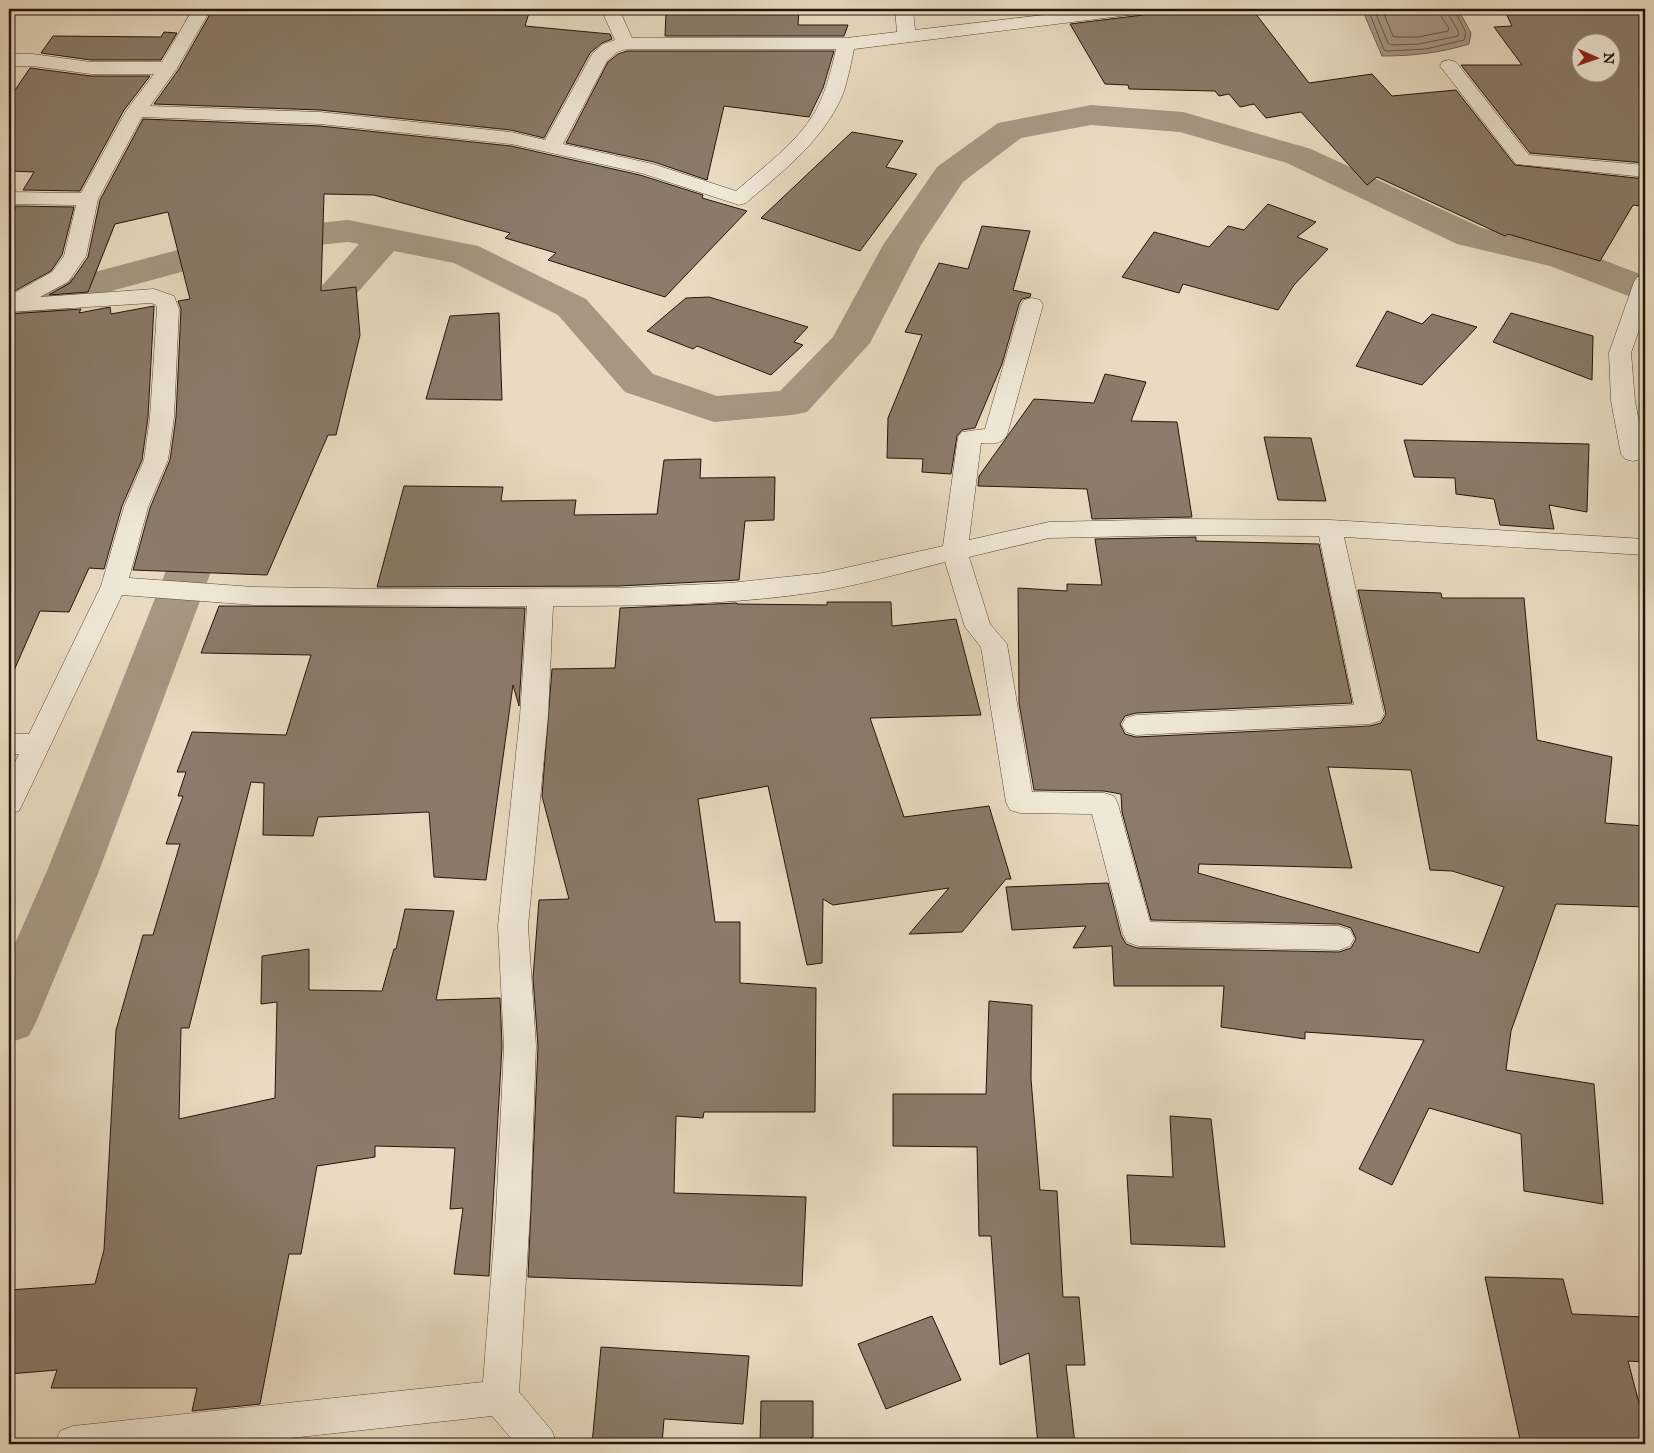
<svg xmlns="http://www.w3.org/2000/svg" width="1654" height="1453" font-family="'IM FELL Great Primer',serif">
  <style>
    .water { fill: #a69783; stroke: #726353 }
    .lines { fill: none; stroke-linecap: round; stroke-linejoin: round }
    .shore { stroke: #665648; stroke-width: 1 }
    .canal { fill: #a69783; fill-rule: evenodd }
    .building { fill: #8a7b6a; stroke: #25140c; fill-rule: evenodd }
    .minor-casing { stroke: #564639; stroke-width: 1 }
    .minor { fill: #f0e8d7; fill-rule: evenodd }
  </style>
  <rect width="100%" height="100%" fill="#e8dbc1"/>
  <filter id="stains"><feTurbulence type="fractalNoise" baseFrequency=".004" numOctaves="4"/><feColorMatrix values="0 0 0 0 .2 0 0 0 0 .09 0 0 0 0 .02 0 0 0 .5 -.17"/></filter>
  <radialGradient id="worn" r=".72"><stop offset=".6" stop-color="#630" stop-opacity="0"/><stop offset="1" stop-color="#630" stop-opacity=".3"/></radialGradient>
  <path class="water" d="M1362,9L1459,11L1471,33L1469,44C1440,53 1412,56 1382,56Z"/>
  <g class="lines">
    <path class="shore" d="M1368,9L1384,50L1387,51L1426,49L1464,40L1466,33L1454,9
      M1374,9L1388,43L1391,45L1419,44L1458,36L1459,33L1449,15L1448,9
      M1382,9L1393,36L1396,37H1418L1448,31L1449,28L1442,18L1440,9"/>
    <path class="canal" d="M1091,105L1183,112L1311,149L1482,228L1575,249L1645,276V300L1631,297L1550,266L1457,244L1287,163L1180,132L1091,125L1021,138L963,182L921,245L870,343L807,412L792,415L714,422L625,392L558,315L454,263L394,251L311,346L297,350L283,346L277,338L283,330L359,244L348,242L259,251L100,294L67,310L53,328L9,337V313L26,310L39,294L72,278L257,229L348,220L478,246L586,299L653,374L717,396L780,391L833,337L883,245L937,167L998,123Z
      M212,496L227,500L234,510L99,871L37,1020L29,1036L9,1043V957L47,871L190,510L197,500Z"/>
  </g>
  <path class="building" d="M213,9H530L525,26L610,34L612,39L602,43L590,53L544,138L511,130L320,110L154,104L179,69Z
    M704,9H799L798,25H848L844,36H665L666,12H704Z
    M1148,9H1252L1309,83L1372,74L1392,96L1456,90L1515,165L1645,179L1639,206L1633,205L1600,261L1508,234L1505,236L1377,177L1367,185L1301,112L1266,118L1254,104L1240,107L1229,94L1219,96L1215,91L1129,89L1128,85L1105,84L1070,24L1143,15Z
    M1504,9H1645V163L1530,153L1461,65H1522L1494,27L1512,26ZM1582,42H1612V72H1582Z
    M164,32L177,33L161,60H91L41,53L53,36L161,37Z
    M627,51H834L823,88L809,117L724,106L707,180L654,162L566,143L608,62L618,54Z
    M30,68L91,76H150L124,110L80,191L23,190L34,172L9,171V99Z
    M143,119L320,126L511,146L640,175L703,195L702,198L747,211L665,297L548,260L556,253L505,238L510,233L374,195L324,194L321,291L356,287L360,335L336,435H328L267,575L133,570L150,508L170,460L176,417L181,309L178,301L190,299L168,212L115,224L88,292L49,295L70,283L88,257L100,200Z
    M852,132L903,141L886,167L917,174L860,251L761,218Z
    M1268,204L1316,222L1297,237L1328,249L1294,285L1278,310L1183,284L1179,293L1122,277L1154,232L1209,247L1228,226L1244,230Z
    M14,206L74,207L62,255L51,271L9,294V220L16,207Z
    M982,226L1030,231L1013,290L1031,294L1030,297L1022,299L1019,304L1002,364L975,428L962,430L957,436L951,474L922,472L923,459L887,458L888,418L922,335L905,332L939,263L968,269Z
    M709,297L808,327L794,342L803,345L771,375L697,346L693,349L647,331L686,298Z
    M154,306L148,417L142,460L122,506L104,569L89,568L69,612L40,611L9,682V314L81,309L79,313L110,307L111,314Z
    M1387,311L1422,324L1432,314L1477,327L1422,385L1356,366Z
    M499,313L502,400L426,399L450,316Z
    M1511,313L1593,336L1592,380L1493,342Z
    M1105,374L1146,382L1131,421L1177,422L1192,517L1092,519L1087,489L978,486L979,476L1034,399L1094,403Z
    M1264,437L1311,438L1326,501L1278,500Z
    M1404,440L1589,444L1587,512L1549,505L1554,529L1500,525L1494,499L1456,494L1455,478L1414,477Z
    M701,459L700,478L775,477L774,520L745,521L739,580L618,586L377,587L404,486L503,487L501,501L576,500L574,515L657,514L664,460Z
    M1196,537V541L1319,544L1352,703L1136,713L1125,716L1120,724L1125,734L1136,737L1370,726L1381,723L1386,714L1358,590L1441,593L1442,598H1524L1537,740L1612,757L1605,823L1645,826V907L1556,904L1511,1031L1506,1070L1594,1084L1603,1204L1524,1191L1521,1134L1429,1108L1392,1185L1359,1169L1424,1040L1305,1032V1039L1221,1027L1224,986H1114L1112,946L1073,948L1086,926L1012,930L1006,887L1108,883L1121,935L1126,944L1137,948L1339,952L1351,948L1356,939L1351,928L1339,924L1151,920L1122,812L1121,794L1104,791L1034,790L1019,703L1018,588L1067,591V584L1102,585L1095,539ZM1328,767L1411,770L1430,870L1452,871L1504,887L1479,953L1198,873L1199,864L1352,868Z
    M827,602H891L892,626L956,619L981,715L870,718L904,817L989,806L1011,879H1006L962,932L909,934L949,888L833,905L823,899L822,963L807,965L768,786L698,799L715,922H740V983L816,988L815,1112H704L703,1118L676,1116L674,1193L806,1197L802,1286L528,1277L538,1046L533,978L539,900L569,899L542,796L552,669L615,668L620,608L737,603V604L827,605Z
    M219,606L525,608L519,706L513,685L486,880L434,877L429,812L318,817L313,836L263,835L264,783L251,782L189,1028H181L179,1119L275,1098L277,1002L261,1004L262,956L309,949V990L382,991L394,949H396L405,909L454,911L436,1000L500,998L502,1046L489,1276L454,1274L463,1208L450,1209L455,1148L375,1146V1157L317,1166L301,1254H289L260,1404L192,1411L197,1388H51L57,1370L9,1374V1290L95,1284L104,1250L116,1030L143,935H153L180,844H166L183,796H178L186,772H177L192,732L286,735L311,655L201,653Z
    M989,1001L1032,1005L1031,1079L1040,1190L1057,1191L1063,1297H1079L1085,1365H1066L1075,1444H1038L1029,1353L1000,1365L991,1236H979L977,1147L893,1146V1094H986Z
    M1170,1116L1211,1119L1225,1247L1131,1244L1127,1175L1173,1177Z
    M1485,1277L1563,1279L1572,1314L1645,1317V1362L1628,1361L1645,1426V1444H1521Z
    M932,1316L961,1380L886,1409L858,1344Z
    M601,1347L749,1356L743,1424L664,1419L662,1444H592Z
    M761,1401H813V1437L794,1444H760Z"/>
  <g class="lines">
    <g class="minor-casing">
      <path id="minor" d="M193,9H211L177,68L150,106L320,112L511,132L545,140L592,54L603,44L615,40L601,9H619L632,38H846L897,32L895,9H913L915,30L1094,9H1146L1143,13L1137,14L854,49C851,64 848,79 843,94C824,140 783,171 746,203L739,205L641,173L511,144L320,124L142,117L98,199L86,256L68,282L40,297L154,289L174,296L179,309L174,417L168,460L148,507L129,578L254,587L388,589L618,588L730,583L823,573L943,546L958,437L962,432L985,429L1021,305L1024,300L1032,298L1040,300L1043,305L1007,435C1000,445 992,444 981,443L969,540L1049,522L1185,519L1330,520L1645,539V555L1344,537L1384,714L1380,721L1370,724L1136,735L1126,732L1122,725L1126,718L1136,715L1354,705L1319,536L1185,535L1049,538L969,557L990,624L1007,644L1032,792L1104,793L1114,796L1118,804L1150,922L1339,926L1350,930L1354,938L1350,946L1339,950L1138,946L1127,942L1123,934L1092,814L1020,813L1010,810L1006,802L981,647L965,627L945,562C905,572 864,584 823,591C735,605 643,606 553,606L548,716L528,926L536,1046L530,1214L519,1392L552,1431L557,1444H516L492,1416L235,1444H55L60,1431L73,1426L483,1382L496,1214L504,1046L498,926L520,716L527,606L254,605L122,595L23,803L19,811L9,814V774L19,754H9V734H29L101,586L124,507L144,460L150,417L157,309L156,305L151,303L9,312V296L52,272L64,256L76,205L9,204V192L81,193L126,111L154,74H91L32,66H9V54H32L91,62H162ZM627,49H836C831,71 826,92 815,112C796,144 763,167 736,191L653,164L563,144L607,61L617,52Z
        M1449,60L1456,62L1529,155L1645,165V177L1516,164L1440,66L1442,62Z
        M1645,276V313L1631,353L1635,401L1645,454L1641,459L1633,461L1625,459L1621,454L1611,401L1609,353L1634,282L1637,277Z"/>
    </g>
    <use href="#minor" class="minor"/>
  </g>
  <rect width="1654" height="1453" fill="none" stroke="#e8dbc1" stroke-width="30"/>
  <rect x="10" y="10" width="1634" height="1433" fill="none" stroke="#25140c" stroke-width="2.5"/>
  <rect x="15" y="15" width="1624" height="1423" fill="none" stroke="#25140c"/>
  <g transform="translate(1596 58) rotate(92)"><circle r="24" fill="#f0e8d7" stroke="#9f9386"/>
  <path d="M0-4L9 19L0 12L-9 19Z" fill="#8f2418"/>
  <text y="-8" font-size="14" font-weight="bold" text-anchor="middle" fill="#25140c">N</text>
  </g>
  <rect width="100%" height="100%" filter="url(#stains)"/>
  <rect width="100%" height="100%" fill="url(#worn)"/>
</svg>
